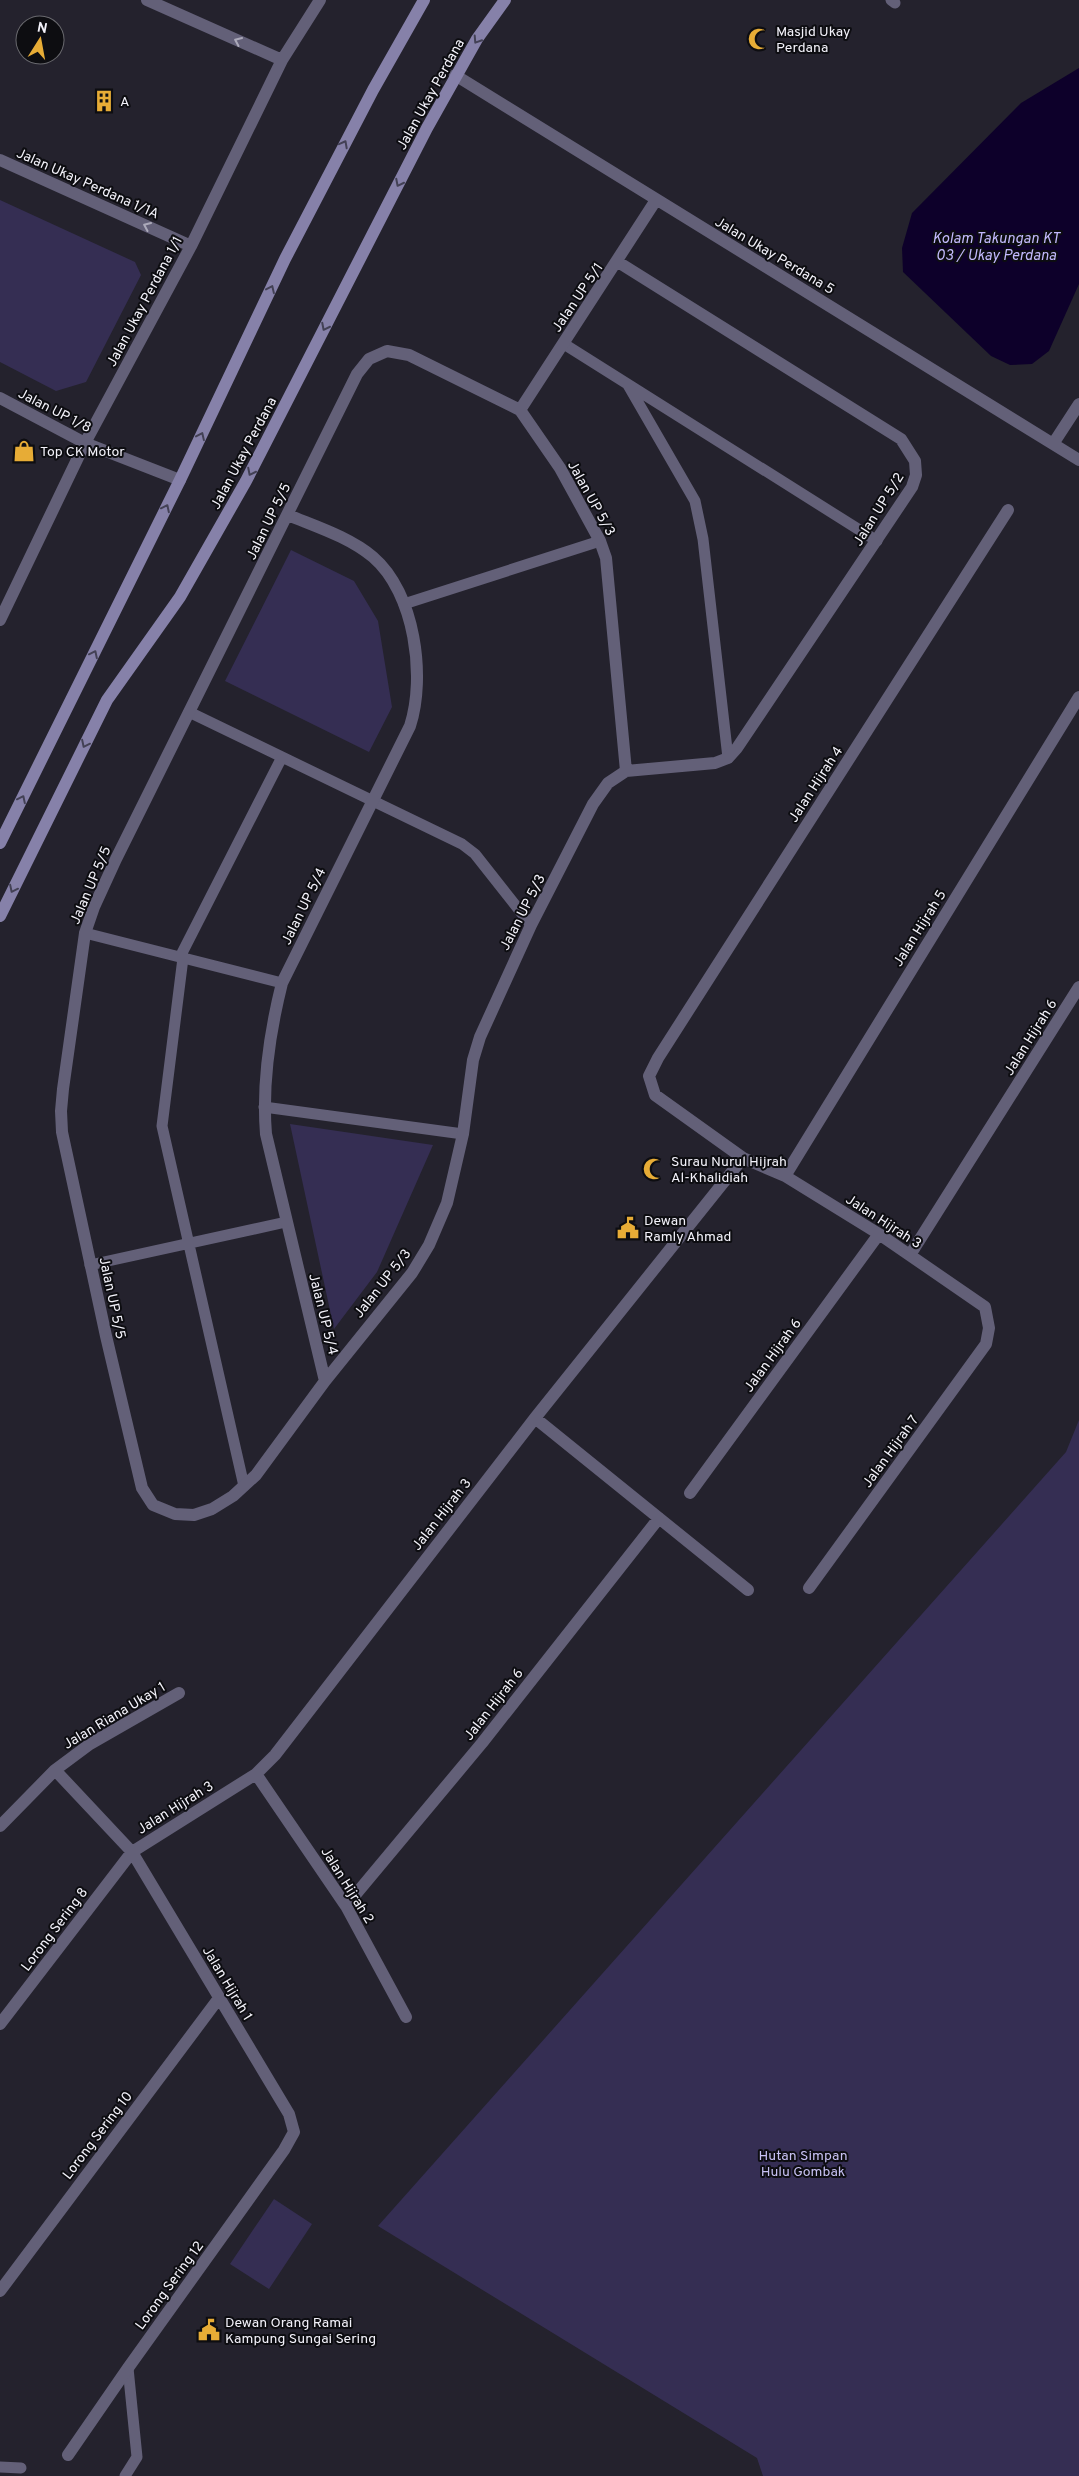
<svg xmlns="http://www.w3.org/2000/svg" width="1079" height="2476" font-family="Overpass,sans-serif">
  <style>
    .green { fill: #352e53 }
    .water { fill: #0d002a }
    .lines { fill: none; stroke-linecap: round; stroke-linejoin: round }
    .lane { stroke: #636078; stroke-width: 11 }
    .street { stroke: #636078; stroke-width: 12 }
    .secondary { stroke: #8681a9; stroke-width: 12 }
    .oneway { stroke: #434155 }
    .oneway2 { stroke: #aba9b9 }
    .labels { text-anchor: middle; stroke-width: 4; stroke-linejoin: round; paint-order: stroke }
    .poi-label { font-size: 14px; fill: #f3f2fa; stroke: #0d0d11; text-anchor: start }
    .street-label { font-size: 14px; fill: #f3f2fa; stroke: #0d0d11 }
    .park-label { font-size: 14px; fill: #c7c1f3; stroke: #0d0d11 }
    .water-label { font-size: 15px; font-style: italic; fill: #c3bafd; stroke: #0d0d11 }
  </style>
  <rect width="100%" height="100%" fill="#24222d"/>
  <path class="green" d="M0,200L135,262L141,275L86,382L56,391L0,362Z
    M291,550L354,581L378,621L392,707L369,752L225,681Z
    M290,1124L433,1145L377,1272L334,1329Z
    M1079,1420V2476H763L757,2458L378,2226L1066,1452Z
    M274,2199L312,2224L269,2289L230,2264Z"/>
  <path class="water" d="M1079,68V284L1049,351L1032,364L1010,365L991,356L903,272L902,248L912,213L1021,103Z"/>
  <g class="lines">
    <path class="lane" d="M891,0L895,3
      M564,344L877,541
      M628,385L695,501L703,539L728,758
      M404,604L600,541
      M189,712L462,844L475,854L531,925
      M85,933L282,983
      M180,957L282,757
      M183,958L162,1126L244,1486
      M264,1107L463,1134
      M90,1265L286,1222
      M0,2467L21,2468
      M125,2476L137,2457L128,2368"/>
    <path class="street" d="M147,0L282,60
      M455,75L1079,460
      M0,160L191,246
      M618,262L901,439L915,461L916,475L912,487L737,748L728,758L715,763L626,771
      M387,351L409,355L520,410L560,468L600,541L606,558L626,771L608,783L593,804L531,925L480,1037L473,1060L463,1134L447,1203L429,1245L412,1273L325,1381L256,1475L233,1496L212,1509L194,1515L175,1514L153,1505L142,1488L106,1336L62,1132L61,1111L63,1089L85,933L94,907L116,859L357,374L369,359Z
      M0,398L85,443L180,480
      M520,410L656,200
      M1053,444L1079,404
      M288,515C317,527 349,537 373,557C415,593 426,677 410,726L282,983C270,1031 262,1085 266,1134L325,1381
      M0,620L85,443L191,246L282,60L320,0
      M785,1176L1079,697
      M910,1255L1079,987
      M535,1418L748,1590
      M690,1493L879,1234
      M809,1588L986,1344L989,1328L985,1307L879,1234L785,1176L743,1158L655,1095L649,1076L658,1058L1008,510
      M55,1770L132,1852L289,2114L294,2132L284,2150L128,2368L68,2455
      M256,1774L346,1906L406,2017
      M0,1826L55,1770L90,1744L179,1693
      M346,1906L482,1743L659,1518
      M0,2024L132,1852L256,1774L275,1755L535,1418L743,1158
      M0,2291L219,1998"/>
    <path class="secondary" d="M0,843L180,480L285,259L373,90L424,0
      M0,916L107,700L180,597L246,481L427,128L477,39L505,0"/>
  </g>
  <defs><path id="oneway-chevron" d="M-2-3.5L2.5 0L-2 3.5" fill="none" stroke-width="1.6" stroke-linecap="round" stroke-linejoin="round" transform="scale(1.25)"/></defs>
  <g class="oneway">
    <use href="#oneway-chevron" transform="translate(477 40) rotate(123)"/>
    <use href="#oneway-chevron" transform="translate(344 144) rotate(-62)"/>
    <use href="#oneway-chevron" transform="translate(399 183) rotate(117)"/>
    <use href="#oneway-chevron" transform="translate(271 289) rotate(-65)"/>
    <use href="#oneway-chevron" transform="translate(325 327) rotate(117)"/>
    <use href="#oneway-chevron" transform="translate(201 436) rotate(-65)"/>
    <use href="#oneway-chevron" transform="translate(251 472) rotate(117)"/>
    <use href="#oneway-chevron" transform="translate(166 508) rotate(-64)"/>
    <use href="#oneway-chevron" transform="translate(94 654) rotate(-64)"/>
    <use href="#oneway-chevron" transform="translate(85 744) rotate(116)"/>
    <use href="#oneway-chevron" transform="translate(22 799) rotate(-64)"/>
    <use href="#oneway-chevron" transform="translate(13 889) rotate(116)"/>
  </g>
  <g class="oneway2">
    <use href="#oneway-chevron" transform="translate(238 41) rotate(-156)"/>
    <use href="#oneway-chevron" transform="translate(147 226) rotate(-156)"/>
  </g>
  <defs>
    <g id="mosque-bare" transform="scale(1.725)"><path d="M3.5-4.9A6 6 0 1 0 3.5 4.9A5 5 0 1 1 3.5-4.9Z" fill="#e7ac36" stroke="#0d0d11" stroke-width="2.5" paint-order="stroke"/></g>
    <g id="building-bare" transform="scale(1.725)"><path d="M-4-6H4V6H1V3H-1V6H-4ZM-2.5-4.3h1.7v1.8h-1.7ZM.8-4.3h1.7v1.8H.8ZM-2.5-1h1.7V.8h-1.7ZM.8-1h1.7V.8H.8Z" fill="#e7ac36" stroke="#0d0d11" stroke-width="2.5" paint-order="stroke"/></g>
    <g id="shop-bare" transform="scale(1.725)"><path d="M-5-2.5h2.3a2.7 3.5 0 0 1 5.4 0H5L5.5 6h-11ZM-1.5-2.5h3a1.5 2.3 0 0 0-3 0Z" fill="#e7ac36" stroke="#0d0d11" stroke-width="2.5" paint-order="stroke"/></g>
    <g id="civic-bare" transform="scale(1.725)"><path d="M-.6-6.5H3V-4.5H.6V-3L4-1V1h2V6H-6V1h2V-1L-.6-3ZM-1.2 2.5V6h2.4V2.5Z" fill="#e7ac36" stroke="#0d0d11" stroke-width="2.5" paint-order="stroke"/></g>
  </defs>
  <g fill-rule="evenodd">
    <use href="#mosque-bare" x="759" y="39"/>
    <use href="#building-bare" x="104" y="101"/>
    <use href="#shop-bare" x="24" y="451"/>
    <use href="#mosque-bare" x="654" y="1169"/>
    <use href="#civic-bare" x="628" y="1228"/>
    <use href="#civic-bare" x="209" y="2330"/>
  </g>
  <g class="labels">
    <g class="poi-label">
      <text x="776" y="36">Masjid Ukay<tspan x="776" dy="16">Perdana</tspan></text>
      <text x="120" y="106">A</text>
      <text x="40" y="456">Top CK Motor</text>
      <text x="671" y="1166">Surau Nurul Hijrah<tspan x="671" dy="16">Al-Khalidiah</tspan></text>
      <text x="644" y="1225">Dewan<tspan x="644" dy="16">Ramly Ahmad</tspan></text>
      <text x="225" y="2327">Dewan Orang Ramai<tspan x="225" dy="16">Kampung Sungai Sering</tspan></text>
    </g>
    <g class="street-label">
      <text transform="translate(430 94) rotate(-61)" y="5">Jalan Ukay Perdana</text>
      <text transform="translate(88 183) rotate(24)" y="5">Jalan Ukay Perdana 1/1A</text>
      <text transform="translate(775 255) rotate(31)" y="5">Jalan Ukay Perdana 5</text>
      <text transform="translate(577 297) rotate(-56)" y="5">Jalan UP 5/1</text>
      <text transform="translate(144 301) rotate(-62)" y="5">Jalan Ukay Perdana 1/1</text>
      <text transform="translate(55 410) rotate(27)" y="5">Jalan UP 1/8</text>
      <text transform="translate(243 453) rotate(-62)" y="5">Jalan Ukay Perdana</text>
      <text transform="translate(592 498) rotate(61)" y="5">Jalan UP 5/3</text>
      <text transform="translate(878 509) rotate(-58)" y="5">Jalan UP 5/2</text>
      <text transform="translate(268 521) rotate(-64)" y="5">Jalan UP 5/5</text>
      <text transform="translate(815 784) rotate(-57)" y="5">Jalan Hijrah 4</text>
      <text transform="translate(90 885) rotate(-67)" y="5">Jalan UP 5/5</text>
      <text transform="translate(303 906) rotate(-64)" y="5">Jalan UP 5/4</text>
      <text transform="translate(522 912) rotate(-63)" y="5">Jalan UP 5/3</text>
      <text transform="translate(919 928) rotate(-58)" y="5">Jalan Hijrah 5</text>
      <text transform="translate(1030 1037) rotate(-58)" y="5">Jalan Hijrah 6</text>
      <text transform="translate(884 1221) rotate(33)" y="5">Jalan Hijrah 3</text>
      <text transform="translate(382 1283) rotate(-52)" y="5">Jalan UP 5/3</text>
      <text transform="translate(113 1298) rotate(78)" y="5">Jalan UP 5/5</text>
      <text transform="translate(324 1314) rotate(76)" y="5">Jalan UP 5/4</text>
      <text transform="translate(772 1355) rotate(-54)" y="5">Jalan Hijrah 6</text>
      <text transform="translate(890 1451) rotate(-54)" y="5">Jalan Hijrah 7</text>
      <text transform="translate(441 1514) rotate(-52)" y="5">Jalan Hijrah 3</text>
      <text transform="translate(493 1704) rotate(-52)" y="5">Jalan Hijrah 6</text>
      <text transform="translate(114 1715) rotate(-31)" y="5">Jalan Riana Ukay 1</text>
      <text transform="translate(175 1807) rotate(-32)" y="5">Jalan Hijrah 3</text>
      <text transform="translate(348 1885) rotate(58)" y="5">Jalan Hijrah 2</text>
      <text transform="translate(54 1929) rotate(-53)" y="5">Lorong Sering 8</text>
      <text transform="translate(228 1983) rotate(59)" y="5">Jalan Hijrah 1</text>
      <text transform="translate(97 2135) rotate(-53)" y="5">Lorong Sering 10</text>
      <text transform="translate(169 2285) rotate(-54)" y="5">Lorong Sering 12</text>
    </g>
    <g class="park-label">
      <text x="803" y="2160">Hutan Simpan<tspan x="803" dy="16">Hulu Gombak</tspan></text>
    </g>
    <g class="water-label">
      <text x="996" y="243">Kolam Takungan KT<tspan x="996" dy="17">03 / Ukay Perdana</tspan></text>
    </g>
  </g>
  <g transform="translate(40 40) rotate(11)"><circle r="24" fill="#0d0d11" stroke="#69696e"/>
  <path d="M0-4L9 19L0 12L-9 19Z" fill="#e7ac36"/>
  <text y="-8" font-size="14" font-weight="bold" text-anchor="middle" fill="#f3f2fa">N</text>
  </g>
</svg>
